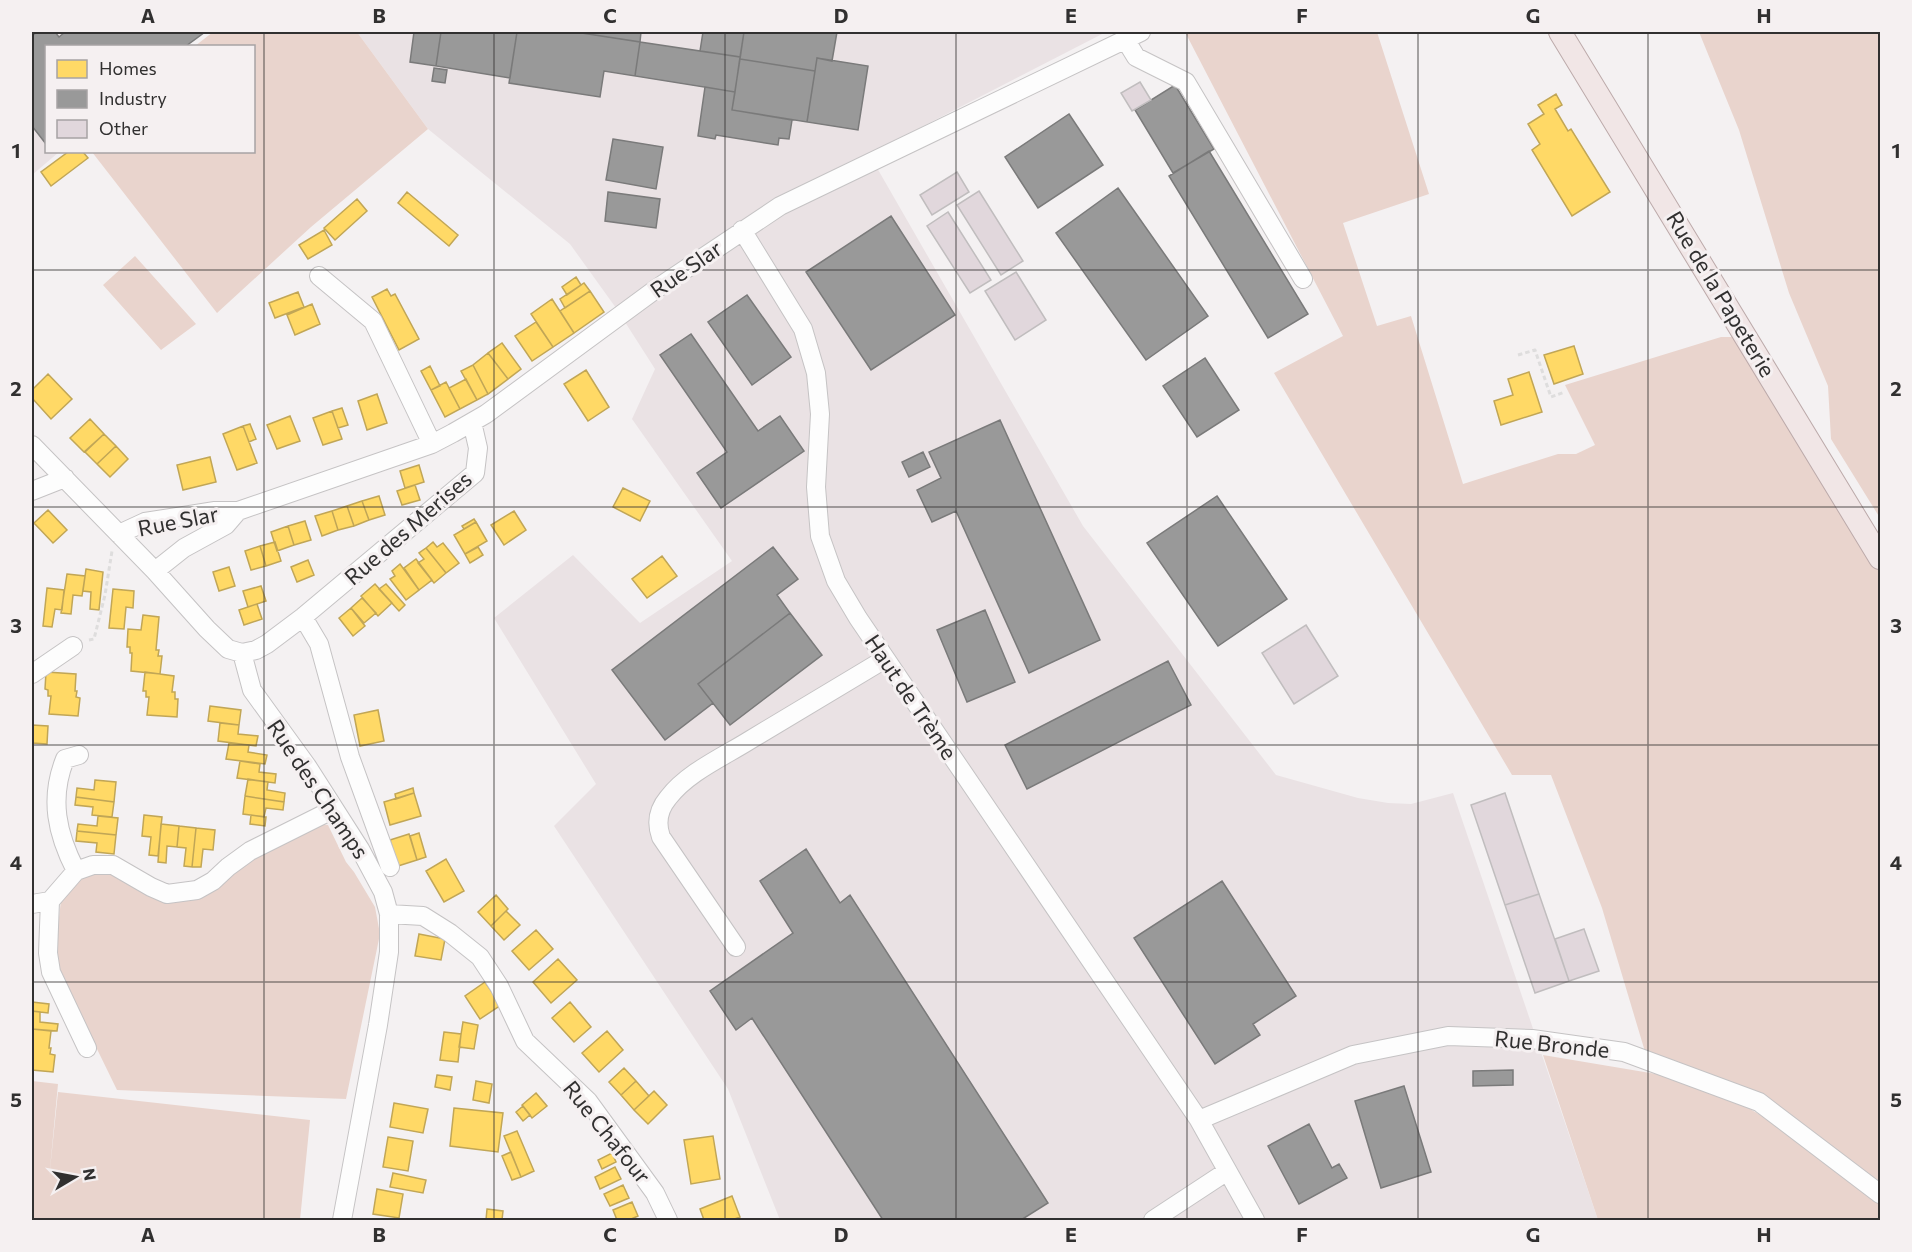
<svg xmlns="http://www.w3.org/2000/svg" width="1912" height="1252" font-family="Commissioner,sans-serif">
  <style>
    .built { fill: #eae2e4 }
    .green { fill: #e9d4cd }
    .homes { fill: #ffd966; stroke: #c1a656; stroke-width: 1.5 }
    .industry { fill: #999; stroke: #7a7a7a; stroke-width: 1.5 }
    .building { fill: #e1d7dc; stroke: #c0bdbe; stroke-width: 1.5 }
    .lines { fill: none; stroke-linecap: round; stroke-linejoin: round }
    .minor-casing { stroke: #c5c3c4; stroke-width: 20 }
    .major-casing { stroke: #bcaaaa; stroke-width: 24 }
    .path { stroke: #dedddd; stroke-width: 3; stroke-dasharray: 4.5 3; stroke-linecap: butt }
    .minor { stroke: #fdfdfd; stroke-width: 18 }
    .major { stroke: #f1e6e6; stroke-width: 22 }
    .grid { fill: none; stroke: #313030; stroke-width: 1.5; stroke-opacity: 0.55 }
    .labels { text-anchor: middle; stroke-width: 6; stroke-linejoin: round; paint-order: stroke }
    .street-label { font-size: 22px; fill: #313030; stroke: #f5f0f1 }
    .neatline { fill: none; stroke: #313030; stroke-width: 2 }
    .grid-label { font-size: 20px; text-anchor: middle; font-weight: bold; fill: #313030 }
  </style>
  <rect width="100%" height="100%" fill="#f4f1f2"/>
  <path class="built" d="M32,32H204L186,46H46V152H59L32,175Z
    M357,32H1106L869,154L1083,526L1276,775L1358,798L1388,803L1411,804L1453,793L1598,1220H780L728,1089L554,826L596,784L494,618L573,555L640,623L732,561L632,419L655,369L616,308L570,244L428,129Z"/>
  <path class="green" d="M213,32H357L428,129L311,227L217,313L92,152H254V46H195Z
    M1185,32H1377L1429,194L1343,223L1377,326L1411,316L1463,484L1558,454H1576L1595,445L1565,385L1721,337H1734L1880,573V1184L1757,1097L1718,1077L1646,1055L1602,908L1551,775H1512L1274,373L1343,336Z
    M1699,32H1880V518L1831,439L1828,386L1789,293L1739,130Z
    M135,256L196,324L161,350L103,285Z
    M319,824L328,825L346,862L354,872L375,907L380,934L346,1099L117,1090L59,971L55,954L61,900L79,878L93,871L113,872L166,900L184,901L202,896L242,865Z
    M1543,1055L1680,1078L1750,1109L1804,1141L1880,1201V1220H1598Z
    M32,1081L58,1084L49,1179L58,1092L310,1120L300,1220H32Z"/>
  <path class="homes" d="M1556,94L1562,105L1555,109L1568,131L1571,129L1610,192L1572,216L1532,150L1540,144L1528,124L1544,114L1538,105Z
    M68,152H83L88,158L51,186L41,172Z
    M407,192L458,235L449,246L398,203Z
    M357,199L367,211L335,240L324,228Z
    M324,230L332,245L308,259L299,245Z
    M576,277L581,285L567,295L562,287Z
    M584,283L590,291L565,308L560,299Z
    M387,289L391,296L395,294L419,339L399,350L372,297Z
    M590,291L604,312L574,333L560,311Z
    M298,292L304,307L275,318L269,303Z
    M552,299L574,333L553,347L531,314Z
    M312,304L320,324L295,335L287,315Z
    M536,322L553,347L532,361L515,336Z
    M502,343L521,369L508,379L488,353Z
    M1574,346L1583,374L1554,384L1544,355Z
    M488,353L508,379L488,394L473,365Z
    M473,365L488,394L477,400L461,371Z
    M430,366L440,386L431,390L421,371Z
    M586,370L609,407L588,421L564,384Z
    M1529,372L1542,412L1501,425L1494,401L1513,395L1508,379Z
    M48,374L72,399L51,419L32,398V390Z
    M466,379L477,400L460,409L449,388Z
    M446,382L460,409L445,417L431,390Z
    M377,394L387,423L367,430L358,401Z
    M342,408L348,425L338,428L332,411Z
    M332,411L342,439L323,445L313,418Z
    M290,416L300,441L277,449L267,425Z
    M90,419L104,434L84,452L70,438Z
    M250,424L256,439L249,442L243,426Z
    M243,426L257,463L237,470L223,434Z
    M104,434L116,446L97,464L85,452Z
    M116,446L128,459L110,477L97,464Z
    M210,457L216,482L183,490L177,465Z
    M419,465L424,482L405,488L400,471Z
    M415,485L420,500L402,505L397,491Z
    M623,488L650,501L640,521L613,507Z
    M379,496L385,515L369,520L362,501Z
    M362,501L369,520L354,526L347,506Z
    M347,506L354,526L338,530L332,511Z
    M48,510L67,530L53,543L34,523Z
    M332,511L338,530L322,536L315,516Z
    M514,511L526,530L504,545L491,525Z
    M474,519L476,522L464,529L462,526Z
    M305,521L311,540L294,545L288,526Z
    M476,522L487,541L465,554L454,535Z
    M288,526L294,545L277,551L271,532Z
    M275,542L281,561L266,566L260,546Z
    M433,542L437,547L443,543L459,563L446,573L426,548Z
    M260,546L266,566L251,570L245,551Z
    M478,547L483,555L470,563L465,554Z
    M426,548L446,573L434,583L418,563L424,559L419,553Z
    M662,556L677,576L647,598L632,579Z
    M416,559L432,580L419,590L404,568Z
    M308,560L314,575L297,582L291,567Z
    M400,564L419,590L406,600L390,579L395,576L392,571Z
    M229,567L235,586L219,591L213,572Z
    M86,569L103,572L99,610L90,609L91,592L83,591Z
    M67,574L85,576L82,596L73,595L71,614L61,613Z
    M375,584L392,603L378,616L361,596Z
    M386,584L405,605L399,611L379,589Z
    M261,586L266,601L248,607L243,591Z
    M47,588L64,590L62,610L55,609L52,627L43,626Z
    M113,589L134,591L133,608L126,607L124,629L109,628Z
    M362,598L376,613L364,623L351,608Z
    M257,604L262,619L244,625L239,610Z
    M351,608L365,626L353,636L339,618Z
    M143,615L159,617L156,650H159L158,656H162L160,674L131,671L132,653H130V647H127L128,629L141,630Z
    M46,672L76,674L75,691H77L76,697L80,698L78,716L49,714L51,696H48V690L45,689Z
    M145,672L174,676L172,692H175V699H178L177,717L147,715L149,697H146V691H143Z
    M210,706L241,710L239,725L208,721Z
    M378,710L384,741L360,746L354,715Z
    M220,723L239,725L238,734L258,736L256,746L218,741Z
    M32,725L48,726L47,744L32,743Z
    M229,743L249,745L248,752L267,755L265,764L226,759Z
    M240,761L260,764L259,772L276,774L275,783L237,778Z
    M248,779L268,782L267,790L285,793L284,802L245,796Z
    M95,780L116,782L114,802L76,797L77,788L94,790Z
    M413,788L414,793L396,799L395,794Z
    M414,793L421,816L390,825L384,802Z
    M245,796L284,802L283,810L266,808L264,817L243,814Z
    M76,797L114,802L112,817L92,815L93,807L75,805Z
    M144,815L162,817L158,856L149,855L151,837L142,836Z
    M251,815L266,817L265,826L250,824Z
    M98,816L118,818L116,835L77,831L78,824L97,826Z
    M161,824L179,826L177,847L167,846L166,863L158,862Z
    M179,826L196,828L192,867L184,866L186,848L177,847Z
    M196,828L215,830L213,850L203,849L201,867H192Z
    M77,831L116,835L114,854L96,852L97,843L76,841Z
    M419,833L426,857L417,860L410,836Z
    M409,834L417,860L398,866L390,840Z
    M446,859L464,891L444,902L426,871Z
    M496,895L508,909L491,926L478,912Z
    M506,911L520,925L504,940L491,926Z
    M536,930L553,949L529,970L512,951Z
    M419,934L445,939L441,960L415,956Z
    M558,959L577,980L551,1003L533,982Z
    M485,982L501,1005L480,1019L465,996Z
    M32,1002L49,1004L48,1013L32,1011Z
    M570,1002L591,1027L574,1042L552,1018Z
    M32,1011L40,1012V1022L58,1024L57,1031L32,1029Z
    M463,1022L478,1025L474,1049L459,1047Z
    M32,1029L51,1031L49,1048H51L50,1054L55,1055L53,1072L32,1070Z
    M607,1031L623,1050L599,1072L582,1053Z
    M444,1032L461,1034L458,1062L440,1060Z
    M624,1068L636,1081L621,1095L609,1082Z
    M437,1075L452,1077L450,1090L435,1087Z
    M476,1081L492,1084L489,1103L473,1100Z
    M636,1081L649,1096L634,1110L621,1095Z
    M654,1091L667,1105L648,1124L634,1110Z
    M536,1093L547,1106L532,1118L522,1105Z
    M394,1103L428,1109L423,1133L390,1127Z
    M523,1106L530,1115L523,1121L516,1112Z
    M454,1108L503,1113L498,1152L450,1146Z
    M517,1131L534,1171L521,1177L504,1136Z
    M713,1136L720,1179L691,1184L684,1140Z
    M388,1137L413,1141L408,1171L383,1167Z
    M511,1152L521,1177L512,1180L502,1156Z
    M612,1153L616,1162L602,1169L598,1160Z
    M615,1167L621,1179L600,1189L595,1177Z
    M393,1173L426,1180L423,1193L390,1187Z
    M623,1185L629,1198L610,1206L604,1194Z
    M377,1189L403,1194L399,1218L373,1214Z
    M732,1196L740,1217L732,1220H704L700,1209Z
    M632,1202L638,1216L629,1220H617L613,1210Z
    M487,1209L503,1211L502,1220H486Z"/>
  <path class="industry" d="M37,32H55L59,37L65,32H205L186,46H46V144L32,126V36Z
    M414,32H441L436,66L410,62Z
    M441,32H517L510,78L436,66Z
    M517,32H575L640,42L635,76L604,71L600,97L509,83Z
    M575,32H641L640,42Z
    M703,32H744L740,57L700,51Z
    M744,32H837L832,61L817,58L815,71L740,59Z
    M640,42L740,57L735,92L635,76Z
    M817,58L868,66L858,130L807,122Z
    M740,59L815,71L807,122L732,110Z
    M434,68L447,70L445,83L432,81Z
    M1175,85L1214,149L1173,173L1135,110Z
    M705,87L735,92L732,110L792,120L789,139L779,138L778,145L716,135L715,139L698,136Z
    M1069,114L1103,165L1038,208L1005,157Z
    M613,139L663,147L656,189L606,180Z
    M1209,151L1308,314L1268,338L1169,176Z
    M1118,188L1208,316L1146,360L1056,233Z
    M608,192L660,199L656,228L605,221Z
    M891,216L955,315L871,370L806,272Z
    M747,295L791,357L752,385L708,322Z
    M691,334L758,431L780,416L804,451L721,508L697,473L727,452L660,355Z
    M1205,358L1239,410L1197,437L1163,386Z
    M1000,420L1100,640L1029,673L956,511L932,522L917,490L941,478L929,452Z
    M923,452L930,467L909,477L902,462Z
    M1217,496L1287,599L1218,646L1147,543Z
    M773,547L798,579L777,595L790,613L698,684L713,703L665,740L612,670Z
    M985,610L1015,682L967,702L937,630Z
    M790,613L822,655L730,725L698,684Z
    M1168,661L1191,705L1027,789L1005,745Z
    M806,849L840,903L850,895L1048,1203L1021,1220H883L752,1018L736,1030L710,991L793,933L760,881Z
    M1222,881L1296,996L1253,1024L1260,1035L1215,1064L1134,938Z
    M1513,1070V1085L1473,1086V1071Z
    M1404,1086L1431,1172L1381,1188L1355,1101Z
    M1309,1124L1332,1168L1339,1164L1347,1178L1299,1204L1268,1146Z"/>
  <path class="building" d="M1140,82L1151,100L1132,111L1121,93Z
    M957,172L969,192L932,215L920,195Z
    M979,191L1023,261L1001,275L957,205Z
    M948,212L991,280L970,293L927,226Z
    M1016,272L1046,320L1015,340L985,291Z
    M1306,625L1338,676L1294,704L1262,653Z
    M1505,793L1539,894L1505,905L1471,805Z
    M1539,894L1569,981L1535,993L1505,905Z
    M1584,929L1599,971L1569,981L1555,939Z"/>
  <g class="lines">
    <g class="minor-casing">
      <path id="minor" d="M1125,39L1136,57L1186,82L1303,279
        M742,230L803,329L816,373L820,414L816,487L820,536L836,581L858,618L1199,1120L1255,1220
        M319,276L373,321L432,444
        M32,445L155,571L207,629L228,649L242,653L256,650L267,644L303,617L475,473L478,448L472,422
        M32,491L65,478
        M119,534L145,522L215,511H238L432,444L453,433L486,414L656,289L780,206L1141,32
        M155,571L184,548L226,525L238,511
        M303,617L319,644L350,757L390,867
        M242,653L252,690L307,766L360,849L383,892L389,914V952L378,1025L342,1220
        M32,674L73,646
        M76,871C57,834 49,799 65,759L79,755
        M50,901L48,953L51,972L87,1048
        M32,904L50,901L76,871L93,865H113L151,887L167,894L197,890L213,881L228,867L250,851L334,809
        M389,914L423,916L450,933L480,957L499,986L525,1041L588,1101L655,1193L668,1220
        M736,947L661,837C656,823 658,810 668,798C688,772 723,757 750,740C795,713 840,686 885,659
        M1199,1120L1353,1055L1448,1036L1532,1039L1624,1052L1759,1102L1880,1194
        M1153,1220L1226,1172"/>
    </g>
    <g class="major-casing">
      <path id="major" d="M1560,32L1880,558"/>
    </g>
    <path class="path" d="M1518,355L1535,350L1551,397L1565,392
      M89,640L94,639L105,595L112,551"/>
    <use href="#minor" class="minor"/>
    <use href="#major" class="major"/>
  </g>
  <path class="grid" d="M264,32V1220M494,32V1220M725,32V1220M956,32V1220M1187,32V1220M1418,32V1220M1648,32V1220M32,270H1880M32,507H1880M32,745H1880M32,982H1880"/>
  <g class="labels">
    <g class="street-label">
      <text transform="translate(686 269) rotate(-35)" y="8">Rue Slar</text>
      <text transform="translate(1721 294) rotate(59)" y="8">Rue de la Papeterie</text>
      <text transform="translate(178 521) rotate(-11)" y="8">Rue Slar</text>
      <text transform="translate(408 528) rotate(-41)" y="8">Rue des Merises</text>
      <text transform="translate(911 697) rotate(56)" y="8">Haut de Trème</text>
      <text transform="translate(318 789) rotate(56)" y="8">Rue des Champs</text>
      <text transform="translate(1552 1044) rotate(6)" y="8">Rue Bronde</text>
      <text transform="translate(607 1132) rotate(51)" y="8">Rue Chafour</text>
    </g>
  </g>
  <rect width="1912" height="1252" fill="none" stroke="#f5f0f1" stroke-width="66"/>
  <rect x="45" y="45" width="210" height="108" fill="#f5f0f1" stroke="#a7a3a4" stroke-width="1.5"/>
  <rect x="57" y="60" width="30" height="18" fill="#ffd966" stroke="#a7a3a4" stroke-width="1.5"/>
  <text x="99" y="75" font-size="18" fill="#313030">Homes</text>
  <rect x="57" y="90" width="30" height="18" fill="#999999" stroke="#a7a3a4" stroke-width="1.5"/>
  <text x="99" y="105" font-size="18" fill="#313030">Industry</text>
  <rect x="57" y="120" width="30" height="18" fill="#e1d7dc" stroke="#a7a3a4" stroke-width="1.5"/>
  <text x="99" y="135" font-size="18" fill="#313030">Other</text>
  <g transform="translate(75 1177) rotate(80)" stroke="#f5f0f1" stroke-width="4.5" paint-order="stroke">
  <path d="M0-4.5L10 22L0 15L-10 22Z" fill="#313030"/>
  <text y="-9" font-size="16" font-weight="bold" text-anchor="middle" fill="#313030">N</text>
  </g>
  <rect x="33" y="33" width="1846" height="1186" class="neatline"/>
  <g class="grid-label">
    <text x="148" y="23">A</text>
    <text x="379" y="23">B</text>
    <text x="610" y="23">C</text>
    <text x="841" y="23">D</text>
    <text x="1071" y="23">E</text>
    <text x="1302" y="23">F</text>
    <text x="1533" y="23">G</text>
    <text x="1764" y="23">H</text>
    <text x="16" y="158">1</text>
    <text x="1896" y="158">1</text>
    <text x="16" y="396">2</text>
    <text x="1896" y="396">2</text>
    <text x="16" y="633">3</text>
    <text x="1896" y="633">3</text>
    <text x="16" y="870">4</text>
    <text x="1896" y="870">4</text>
    <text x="16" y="1107">5</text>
    <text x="1896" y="1107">5</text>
    <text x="148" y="1242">A</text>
    <text x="379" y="1242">B</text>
    <text x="610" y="1242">C</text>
    <text x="841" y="1242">D</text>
    <text x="1071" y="1242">E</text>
    <text x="1302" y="1242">F</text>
    <text x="1533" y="1242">G</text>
    <text x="1764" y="1242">H</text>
  </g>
</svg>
